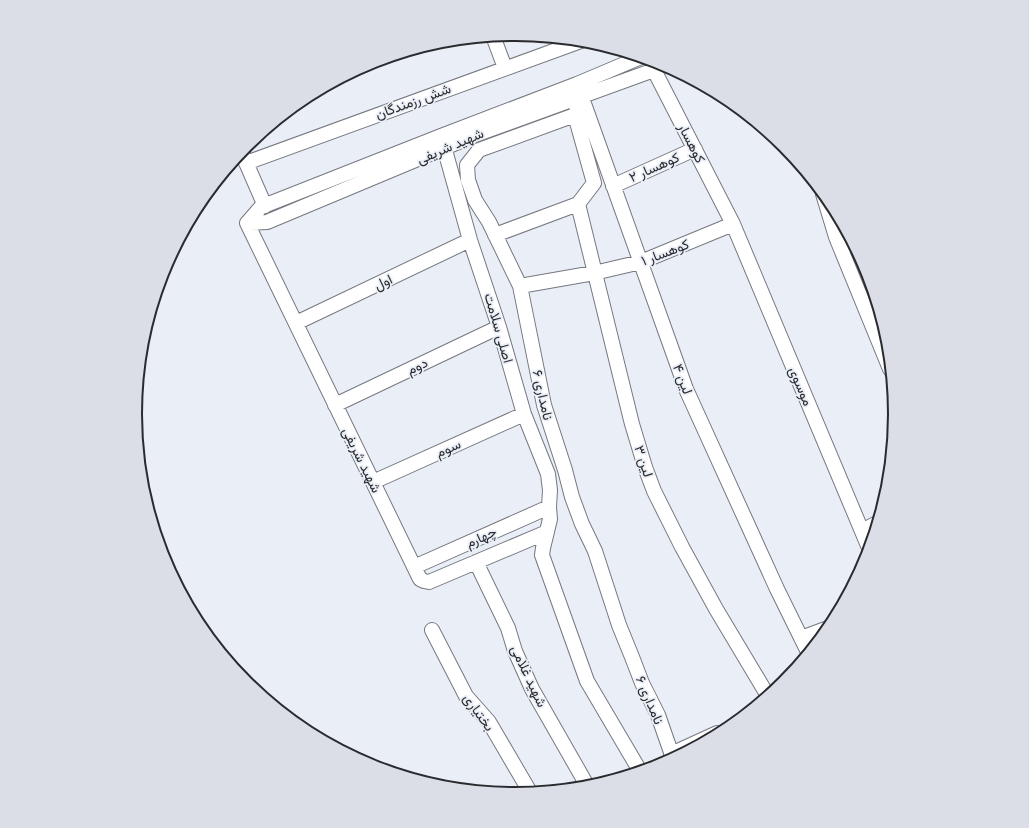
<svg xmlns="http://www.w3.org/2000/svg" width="1029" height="828" font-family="Spectral,Vazirmatn,serif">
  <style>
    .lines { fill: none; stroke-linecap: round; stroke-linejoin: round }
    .minor-casing { stroke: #757880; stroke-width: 16 }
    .minor { stroke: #fff; stroke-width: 14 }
    .labels { text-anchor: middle; stroke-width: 3.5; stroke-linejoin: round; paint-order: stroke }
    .street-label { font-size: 14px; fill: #2a2b2e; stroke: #eaeef7 }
    .rim { fill: none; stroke: #2a2b2e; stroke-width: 2 }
  </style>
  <rect width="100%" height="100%" fill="#eaeef7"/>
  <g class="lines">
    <g class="minor-casing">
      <path id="minor" d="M493,36L505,68
        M652,61L654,70L733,224L869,548
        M577,84L686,389L777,589L808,652
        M581,96L575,115L479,150L467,165L468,180L475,200L489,222L520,286L544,405L565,470L572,497L582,524L595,551L619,625L632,657L642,683L658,715L673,758
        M441,136L470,240L499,327L524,414L548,474L550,490L549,507L550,519L543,548L542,555L587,681L640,771
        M241,151L265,206
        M246,163L581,41
        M613,186L695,149
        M823,194L836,237L890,369
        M578,204L632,424L645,467L654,491L682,547L716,609L768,696
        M247,223L420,579L424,581L429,582L547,532
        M247,223L267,222L475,135L654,70
        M247,223L261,207L441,136L577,84L641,57
        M495,235L578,204L594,183L575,115
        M840,247L853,244
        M520,286L594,273L641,262L733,224
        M296,323L470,240
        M335,405L499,327
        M373,482L524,414
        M862,531L877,523
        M476,562L508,628L515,651L532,689L588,787
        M414,567L549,507
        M432,630L466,696L489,722L530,792
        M801,638L828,628
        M671,754L717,733"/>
    </g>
    <use href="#minor" class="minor"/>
  </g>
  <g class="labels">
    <g class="street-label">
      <text transform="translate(413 101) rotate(-20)" y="5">شش رزمندگان</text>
      <text transform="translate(692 143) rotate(63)" y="5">کوهسار</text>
      <text transform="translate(450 146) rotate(-23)" y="5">شهید شریفی</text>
      <text transform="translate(654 167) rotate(-24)" y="5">کوهسار ۲</text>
      <text transform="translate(665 252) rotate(-21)" y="5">کوهسار ۱</text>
      <text transform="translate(383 282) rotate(-26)" y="5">اول</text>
      <text transform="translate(499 328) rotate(74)" y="5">اصلی سلامت</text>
      <text transform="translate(417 366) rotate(-25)" y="5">دوم</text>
      <text transform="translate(683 379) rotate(69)" y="5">لین ۴</text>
      <text transform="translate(801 386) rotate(67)" y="5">موسوی</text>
      <text transform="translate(543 395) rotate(77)" y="5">نامداری ۶</text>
      <text transform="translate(448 448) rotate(-24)" y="5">سوم</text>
      <text transform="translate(362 460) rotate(64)" y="5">شهید شریفی</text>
      <text transform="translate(644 461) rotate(72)" y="5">لین ۳</text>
      <text transform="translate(481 537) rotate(-24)" y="5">چهارم</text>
      <text transform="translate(529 676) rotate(65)" y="5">شهید غلامی</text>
      <text transform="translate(650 700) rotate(67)" y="5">نامداری ۶</text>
      <text transform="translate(479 712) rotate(54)" y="5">بختیاری</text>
    </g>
  </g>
  <path d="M0 0H1029V828H0ZM142 414a373 373 0 1 1 746 0a373 373 0 1 1-746 0Z" fill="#dbdee7" fill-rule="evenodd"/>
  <path class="rim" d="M142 414a373 373 0 1 1 746 0a373 373 0 1 1-746 0Z"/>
</svg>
